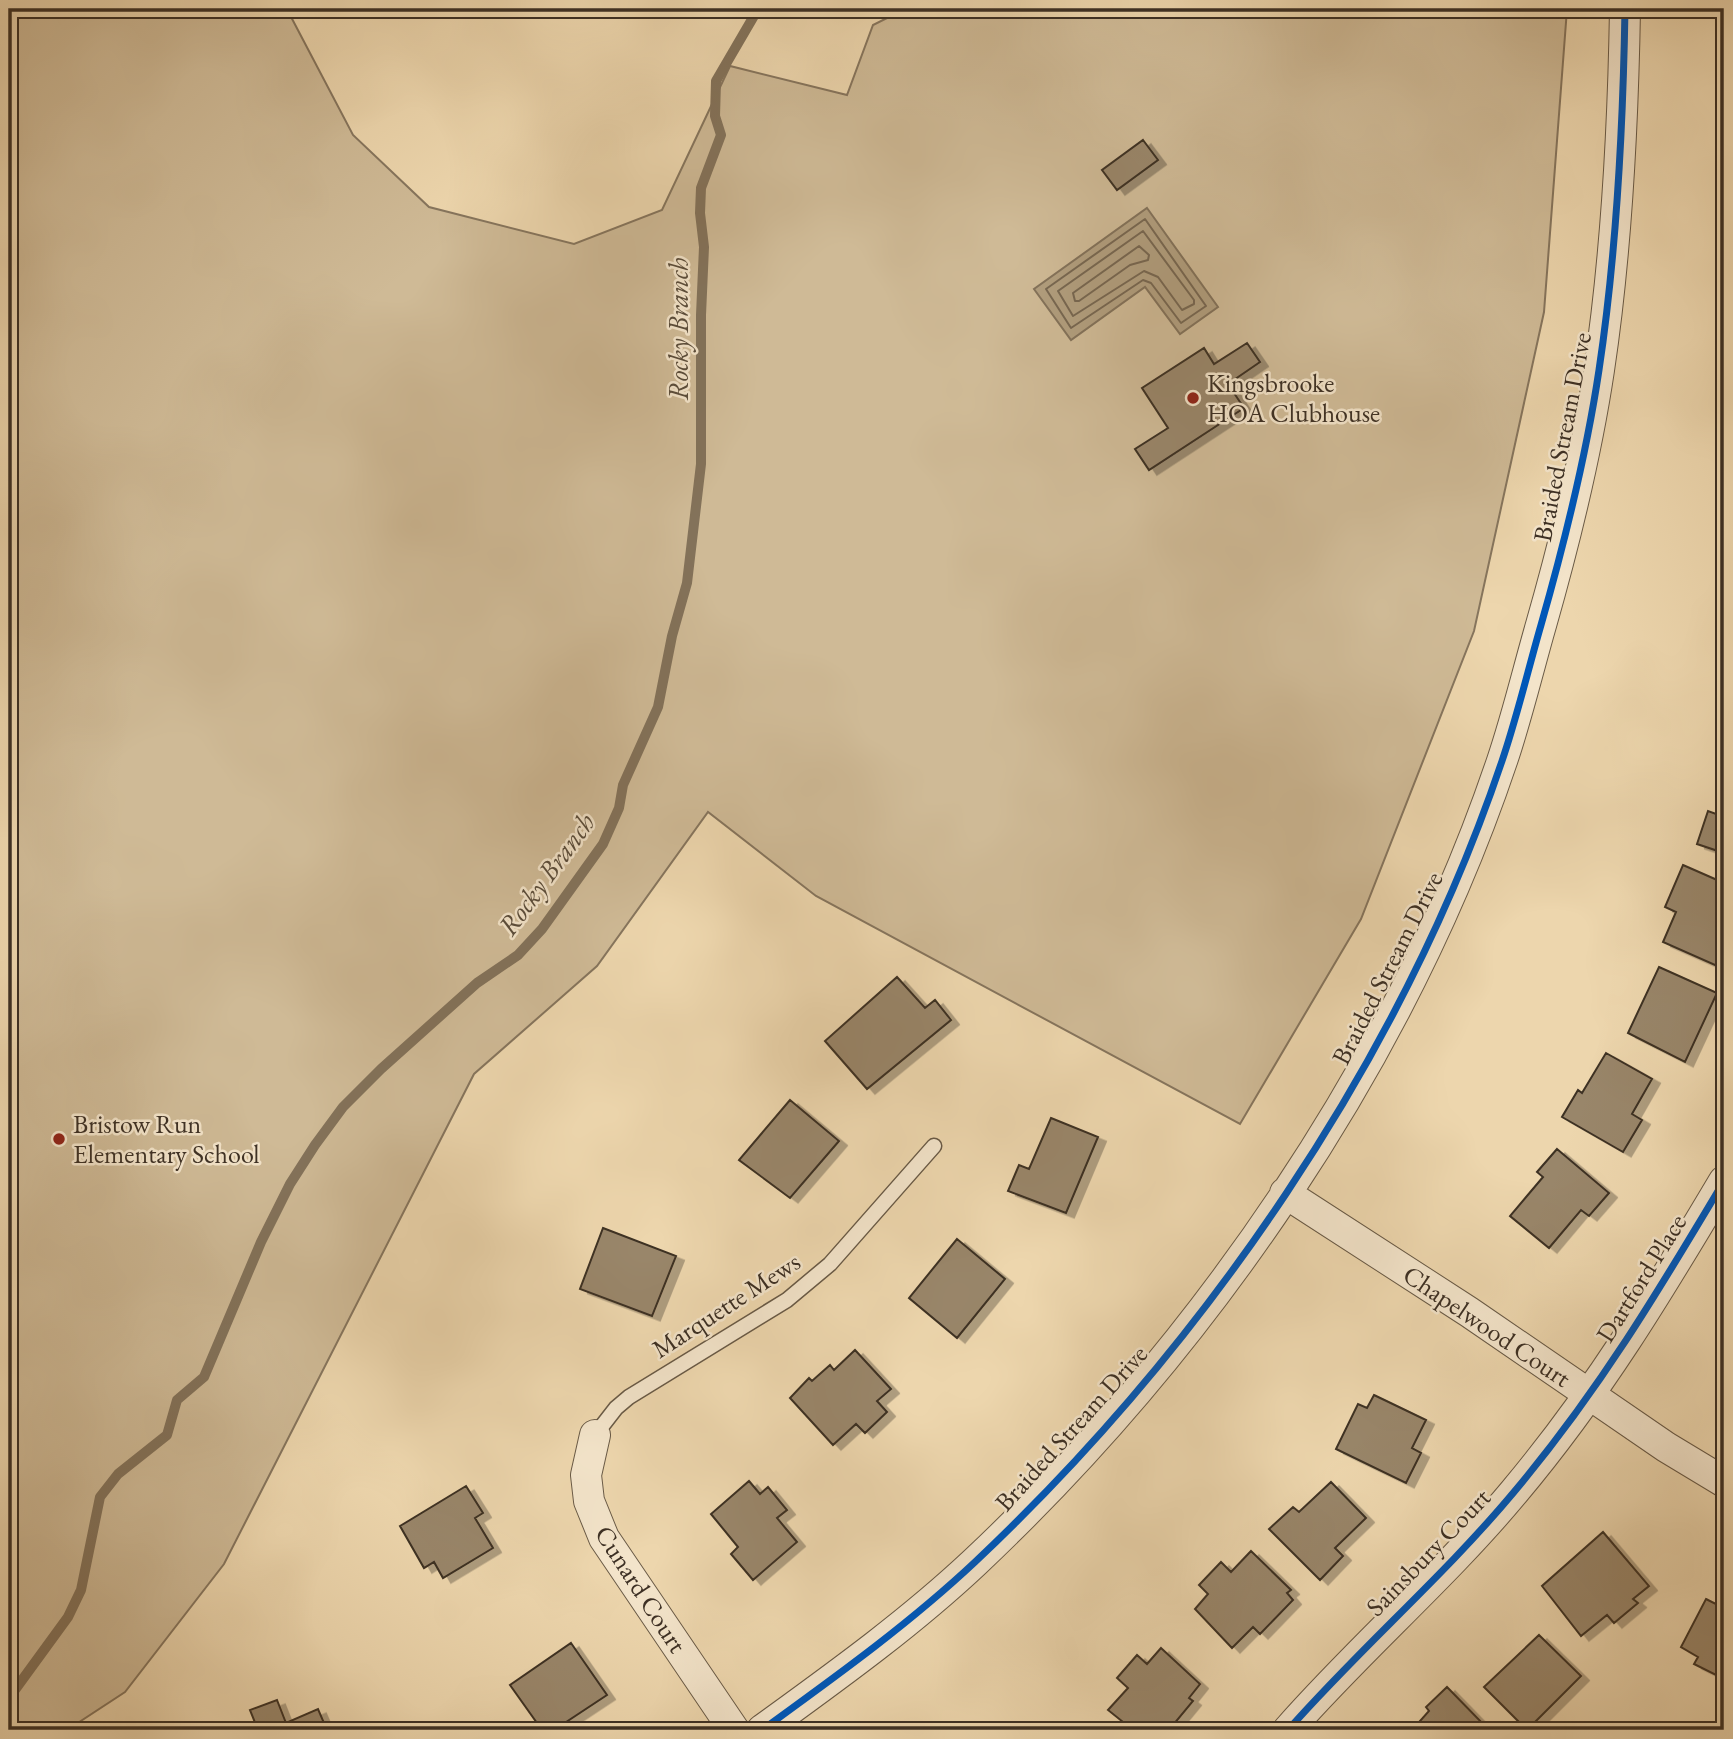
<svg xmlns="http://www.w3.org/2000/svg" width="1733" height="1739" font-family="'EB Garamond',serif">
  <style>
    .green { fill: #cfba96; stroke: #86755d; stroke-width: 2 }
    .water { fill: #b19e7e; stroke: #83725a; stroke-width: 2 }
    .lines { fill: none; stroke-linecap: round; stroke-linejoin: round }
    .shore { stroke: #776751; stroke-width: 2 }
    .stream { stroke: #83725a; stroke-width: 10 }
    .building { fill: #99866b; stroke: #3d3024; stroke-width: 2; filter: url(#shadow) }
    .lane-casing { stroke: #695a46; stroke-width: 17 }
    .street-casing { stroke: #695a46; stroke-width: 32 }
    .lane { stroke: #f3e4ca; stroke-width: 14 }
    .street { stroke: #f3e4ca; stroke-width: 30 }
    .cycleway-casing { stroke: #f3e4ca; stroke-width: 11 }
    .cycleway { stroke: #0057b8; stroke-width: 7 }
    .poi-dot { fill: #8f2418; stroke: #f3e4ca; stroke-width: 2.5 }
    .labels { text-anchor: middle; stroke-width: 5; stroke-linejoin: round; paint-order: stroke }
    .poi-label { font-size: 26px; fill: #3d3024; stroke: #f3e4ca; text-anchor: start }
    .street-label { font-size: 26px; fill: #3d3024; stroke: #f3e4ca }
    .water-label { font-size: 28px; font-style: italic; fill: #5a4c3a; stroke: #f3e4ca }
  </style>
  <defs>
    <filter id="shadow"><feDropShadow dx="8" dy="4.5" stdDeviation="0" flood-color="#0004"/></filter>
  </defs>
  <rect width="100%" height="100%" fill="#edd6ad"/>
  <filter id="stains"><feTurbulence type="fractalNoise" baseFrequency=".00286" numOctaves="4"/><feColorMatrix values="0 0 0 0 .2 0 0 0 0 .09 0 0 0 0 .02 0 0 0 .5 -.17"/></filter>
  <radialGradient id="worn" r=".72"><stop offset=".6" stop-color="#630" stop-opacity="0"/><stop offset="1" stop-color="#630" stop-opacity=".3"/></radialGradient>
  <path class="green" d="M28,9H255L290,15L353,135L429,207L574,244L662,210L730,66L847,95L873,25L905,9H1567L1544,312L1474,631L1361,919L1240,1124L816,896L708,812L597,966L474,1074L224,1564L125,1692L67,1730H9V12Z"/>
  <path class="water" d="M1147,208L1218,307L1180,334L1145,287L1071,340L1034,289Z"/>
  <g class="lines">
    <path class="shore" d="M1145,219L1206,306L1181,323L1151,283L1143,280L1071,328L1046,289Z
      M1143,231L1194,300V304L1182,310L1158,277L1144,271L1073,316L1058,291Z
      M1139,246L1149,255L1148,260L1130,265L1079,301H1075L1073,293Z"/>
    <path class="stream" d="M9,1698L68,1617L81,1590L100,1497L118,1474L167,1435L177,1400L204,1377L261,1242L290,1184L315,1145L343,1107L381,1069L477,983L518,955L542,929L603,844L619,808L623,785L658,707L672,636L687,583L701,464V315L704,247L700,213L701,188L721,135L715,116L716,81L758,9"/>
  </g>
  <path class="building" d="M1143,140L1158,160L1117,190L1102,170Z
    M1247,343L1260,362L1228,384L1244,408L1149,470L1135,449L1168,428L1142,388L1204,348L1214,364Z
    M1724,790V853L1697,844L1708,811L1716,814Z
    M1683,865L1724,883V969L1663,942L1676,912L1665,907Z
    M1659,967L1717,993L1685,1062L1628,1033Z
    M897,977L925,1008L935,1000L951,1020L867,1089L825,1041Z
    M1606,1053L1652,1079L1632,1114L1642,1120L1623,1152L1562,1117L1578,1090L1582,1093Z
    M790,1100L839,1141L790,1198L739,1160Z
    M1051,1118L1098,1137L1066,1213L1008,1191L1019,1165L1029,1169Z
    M1557,1149L1609,1193L1589,1216L1581,1210L1549,1248L1510,1216L1543,1177L1537,1172Z
    M603,1228L676,1256L652,1316L580,1289Z
    M957,1239L1005,1279L957,1338L909,1298Z
    M855,1350L891,1389L877,1401L887,1412L865,1433L856,1424L833,1445L790,1398L809,1378L812,1381L830,1365L834,1370Z
    M1374,1395L1426,1420L1412,1448L1421,1453L1406,1483L1336,1449L1358,1404L1367,1408Z
    M749,1481L760,1494L768,1487L787,1510L777,1518L797,1542L753,1580L731,1554L738,1547L711,1514Z
    M1331,1482L1366,1518L1335,1548L1343,1556L1320,1580L1269,1529L1293,1507L1299,1512Z
    M466,1486L483,1513L475,1518L493,1548L443,1578L434,1562L424,1568L400,1526Z
    M1603,1532L1649,1586L1633,1599L1638,1603L1614,1623L1607,1615L1581,1636L1542,1586Z
    M1251,1551L1291,1590L1287,1593L1293,1600L1260,1634L1253,1627L1232,1648L1195,1609L1208,1594L1199,1585L1221,1562L1231,1572Z
    M1706,1599L1724,1608V1679L1694,1664L1698,1657L1681,1647Z
    M1539,1635L1581,1676L1527,1730L1484,1687Z
    M571,1643L607,1695L554,1730H542L510,1685Z
    M1161,1648L1200,1684L1189,1698L1193,1701L1173,1725L1177,1730H1133L1108,1710L1128,1688L1117,1678L1137,1655L1147,1664Z
    M1447,1687L1489,1730H1412L1429,1711L1426,1707Z
    M277,1700L286,1723L318,1709L327,1730H258L250,1710Z"/>
  <g class="lines">
    <g class="lane-casing">
      <path id="lane" d="M595,1435L616,1408L629,1397L787,1300L830,1264L934,1146"/>
    </g>
    <g class="street-casing">
      <path id="street" d="M1285,1193L1469,1312L1666,1447L1724,1482
        M595,1435L586,1475L589,1501L604,1538L734,1730
        M762,1730C835,1677 909,1624 975,1562C1204,1346 1401,1061 1502,761C1517,717 1528,670 1541,625C1565,541 1586,457 1599,370C1617,250 1623,130 1625,9
        M1288,1730C1360,1648 1444,1576 1514,1492C1598,1392 1658,1292 1724,1181"/>
    </g>
    <use href="#lane" class="lane"/>
    <use href="#street" class="street"/>
    <g class="cycleway-casing">
      <path id="cycleway" d="M762,1730C835,1677 909,1624 975,1562C1204,1346 1401,1061 1502,761C1517,717 1528,670 1541,625C1565,541 1586,457 1599,370C1617,250 1623,130 1625,9
        M1288,1730C1360,1648 1444,1576 1514,1492C1598,1392 1658,1292 1724,1181"/>
    </g>
    <use href="#cycleway" class="cycleway"/>
  </g>
  <g class="poi-dot">
    <circle cx="1193" cy="398" r="7"/>
    <circle cx="59" cy="1139" r="7"/>
  </g>
  <g class="labels">
    <g class="poi-label">
      <text x="1207" y="392">Kingsbrooke<tspan x="1207" dy="30">HOA Clubhouse</tspan></text>
      <text x="73" y="1133">Bristow Run<tspan x="73" dy="30">Elementary School</tspan></text>
    </g>
    <g class="street-label">
      <text transform="translate(1562 437) rotate(-79)" y="9">Braided Stream Drive</text>
      <text transform="translate(1387 968) rotate(-63)" y="9">Braided Stream Drive</text>
      <text transform="translate(1641 1278) rotate(-58)" y="9">Dartford Place</text>
      <text transform="translate(726 1305) rotate(-33)" y="9">Marquette Mews</text>
      <text transform="translate(1487 1326) rotate(34)" y="9">Chapelwood Court</text>
      <text transform="translate(1071 1428) rotate(-48)" y="9">Braided Stream Drive</text>
      <text transform="translate(1428 1552) rotate(-46)" y="9">Sainsbury Court</text>
      <text transform="translate(641 1589) rotate(57)" y="9">Cunard Court</text>
    </g>
    <g class="water-label">
      <text transform="translate(678 329) rotate(-90)" y="10">Rocky Branch</text>
      <text transform="translate(546 874) rotate(-54)" y="10">Rocky Branch</text>
    </g>
  </g>
  <rect width="1733" height="1739" fill="none" stroke="#edd6ad" stroke-width="35"/>
  <rect x="10" y="10" width="1712" height="1718" fill="none" stroke="#3d3024" stroke-width="3.5"/>
  <rect x="18" y="18" width="1698" height="1704" fill="none" stroke="#3d3024" stroke-width="2"/>
  <rect width="100%" height="100%" filter="url(#stains)"/>
  <rect width="100%" height="100%" fill="url(#worn)"/>
</svg>
